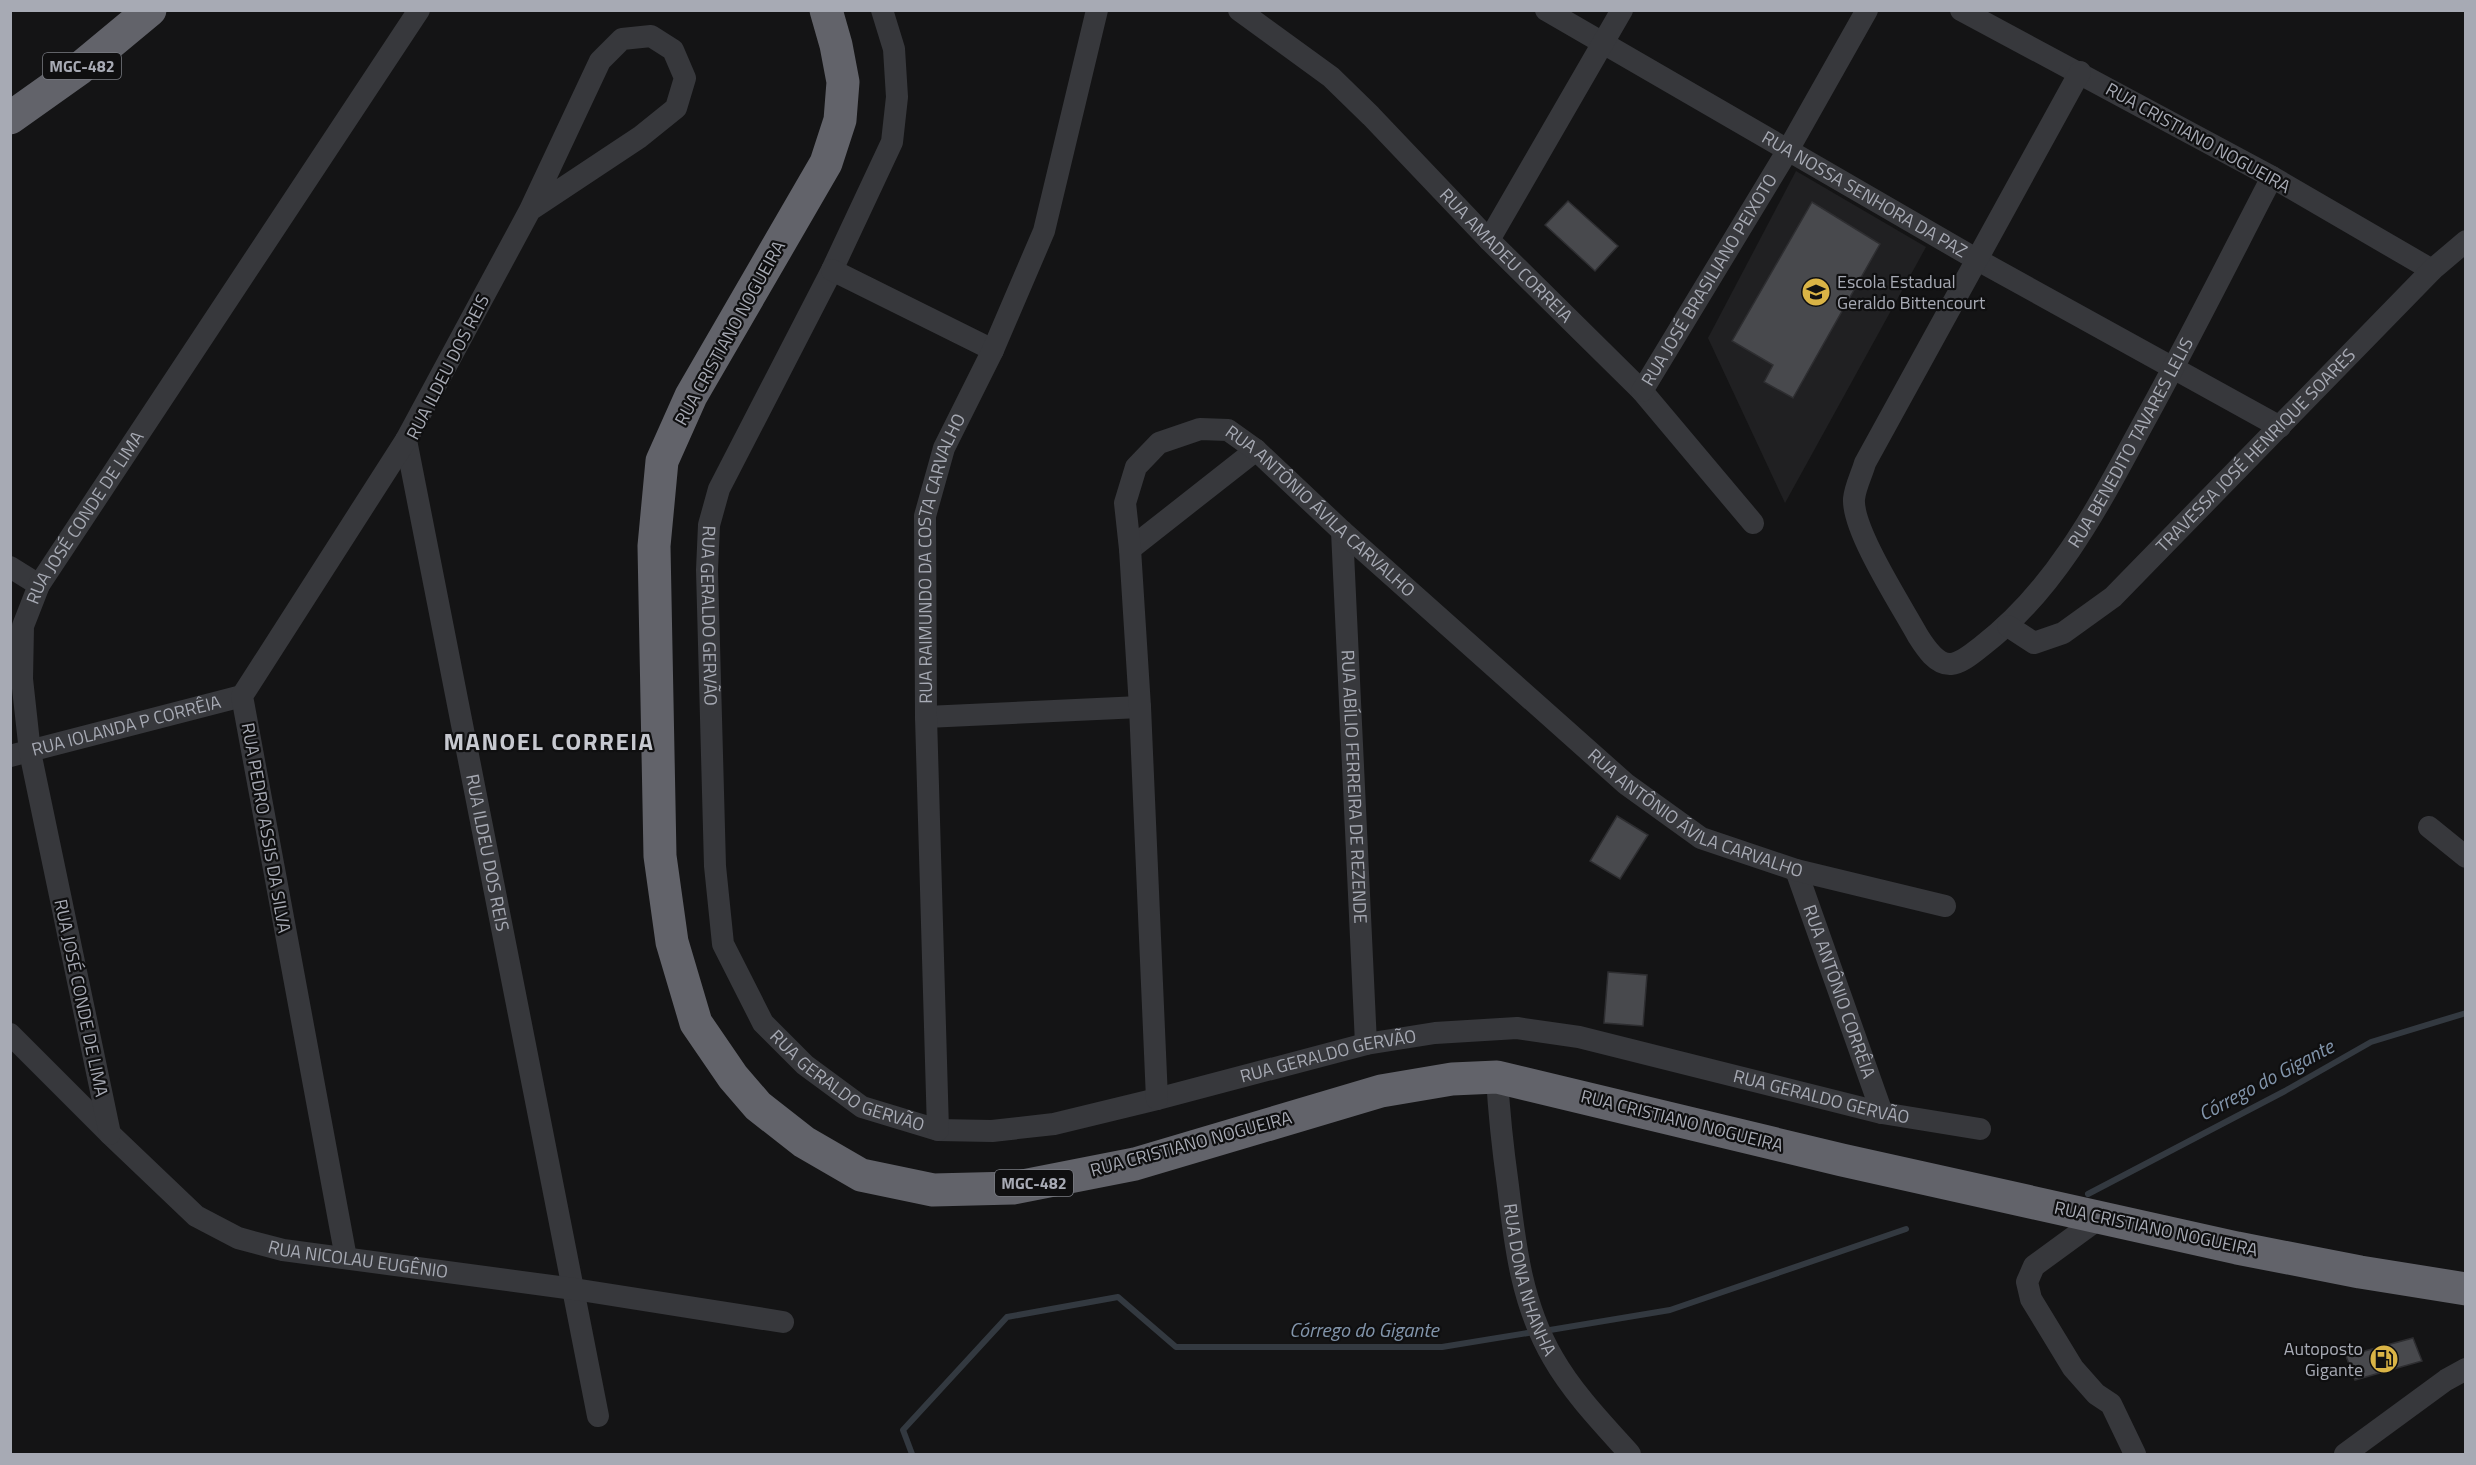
<svg xmlns="http://www.w3.org/2000/svg" width="2476" height="1465" font-family="'Titillium Web',sans-serif">
  <style>
    .built { fill: #202022 }
    .lines { fill: none; stroke-linecap: round; stroke-linejoin: round }
    .stream { stroke: #333940; stroke-width: 6 }
    .building { fill: #48494d; stroke: #2e2e31; stroke-width: 1.5 }
    .street { stroke: #37383c; stroke-width: 22 }
    .highway { stroke: #62636a; stroke-width: 33 }
    .labels { text-anchor: middle; stroke-width: 4.5; stroke-linejoin: round; paint-order: stroke }
    .shield { fill: #0f0f10; stroke: #797c83; stroke-width: 1.5 }
    .shield-label { font-size: 16px; font-weight: bold; fill: #a7aab4 }
    .street-label { font-size: 18px; fill: #a7aab4; stroke: #0f0f10 }
    .poi-label { font-size: 18px; fill: #a7aab4; stroke: #0f0f10; text-anchor: start }
    .water-label { font-size: 20px; font-style: italic; fill: #8295ab; stroke: #0f0f10 }
    .district-label { font-size: 24px; font-weight: bold; letter-spacing: 1.5px; fill: #c7c9d0; stroke: #0f0f10 }
  </style>
  <rect width="100%" height="100%" fill="#141415"/>
  <path class="built" d="M1796,171L1926,247L1785,503L1708,338Z"/>
  <g class="lines">
    <path class="stream" d="M2088,1194L2285,1091L2371,1042L2466,1013
      M1544,1331L1670,1310L1906,1229
      M912,1454L903,1430L1007,1317L1118,1297L1176,1347H1442L1534,1332"/>
  </g>
  <path class="building" d="M1568,201L1618,246L1595,271L1545,225Z
    M1812,202L1880,244L1793,398L1764,382L1773,365L1732,341Z
    M1617,816L1648,835L1620,879L1590,861Z
    M1608,972L1647,975L1643,1026L1604,1023Z
    M2413,1338L2422,1361L2355,1380L2346,1356Z"/>
  <g class="lines">
    <g class="street">
      <path id="s1" d="M882,10L894,49L897,97L892,142L832,270L719,489L709,525L707,570L715,866L723,944L763,1023L805,1065L862,1107L938,1130L992,1131L1054,1124L1157,1099L1366,1044L1435,1033L1517,1028L1579,1037L1882,1113L1980,1129"/>
      <path id="s2" d="M1239,10L1331,77L1371,116L1489,240L1642,391L1753,523"/>
      <path id="s3" d="M1546,10L1976,259L2280,427"/>
      <path d="M1961,10L2272,177L2432,270"/>
      <path id="s4" d="M2080,72L1865,463C1862,474 1855,487 1854,499C1852,530 1901,605 1918,636C1925,647 1936,665 1951,664C1962,663 1974,652 1982,646C2054,591 2097,509 2139,431C2185,348 2228,262 2272,177"/>
      <path id="s5" d="M530,210L640,137L676,108L685,78L673,50L651,36L622,39L600,61L530,210L406,440L598,1416"/>
      <path d="M1489,240L1622,10"/>
      <path d="M832,270L993,350"/>
      <path id="s6" d="M1642,391L1788,150L1867,10"/>
      <path id="s7" d="M1342,531L1366,1044"/>
      <path d="M1130,549L1256,450"/>
      <path d="M10,567L39,585"/>
      <path id="s8" d="M2008,626L2034,643L2063,633L2113,597L2432,270L2466,241"/>
      <path d="M926,717L1140,707"/>
      <path id="s9" d="M10,756L242,696"/>
      <path d="M2429,827L2466,857"/>
      <path id="s10" d="M1796,870L1882,1113"/>
      <path id="s11" d="M10,1034L110,1134L196,1216L238,1238L283,1250L574,1289L783,1322"/>
      <path id="s12" d="M1497,1077C1499,1114 1503,1150 1508,1186C1515,1246 1522,1305 1553,1358C1573,1393 1603,1424 1630,1454"/>
      <path id="s13" d="M1157,1099L1140,707L1130,549L1125,503L1136,467L1159,443L1200,429L1228,430L1256,450L1342,531L1626,784L1701,838L1796,870L1945,906"/>
      <path id="s14" d="M938,1130L926,717L925,516L944,448L993,350L1044,231L1097,10"/>
      <path id="s15" d="M110,1134L30,752L22,679L23,626L39,585L419,10"/>
      <path d="M2101,1217L2034,1266L2027,1282L2031,1299L2073,1368L2096,1394L2111,1404L2135,1454"/>
      <path d="M346,1258L242,696L406,440"/>
      <path d="M2345,1454L2446,1380L2466,1369"/>
    </g>
    <path class="highway" d="M826,10L836,45L843,82L840,120L826,163L691,396L662,461L654,546L660,856L672,942L696,1023L733,1077L758,1106L804,1142L861,1175L933,1190L1013,1188L1135,1164L1381,1091L1452,1079L1497,1077L1842,1160L2237,1248L2360,1272L2466,1289
      M10,118L79,69L150,10"/>
  </g>
  <defs>
    <g id="school-disc" transform="scale(1.5)"><circle r="9.5" fill="#dab446" stroke="#0f0f10"/><path d="M0-5L7-2L0 1L-7-2ZM-4 1L0 2.5L4 1V4Q0 6-4 4Z" fill="#111"/></g>
    <g id="fuel-disc" transform="scale(1.5)"><circle r="9.5" fill="#dab446" stroke="#0f0f10"/><path d="M-5.5-6h7V0h2V4h1.3V-2.5L3-4.5l.8-.8L6-3V5H2.5V1h-1V6h-7ZM-4.2-4.7v3.2H.2V-4.7Z" fill="#111"/></g>
  </defs>
  <g fill-rule="evenodd">
    <use href="#school-disc" x="1816" y="292"/>
    <use href="#fuel-disc" x="2384" y="1359"/>
  </g>
  <g class="labels">
    <g class="shield">
      <rect x="43" y="53" width="78" height="26" rx="4.5"/>
      <rect x="995" y="1170" width="78" height="26" rx="4.5"/>
    </g>
    <g class="shield-label">
      <text x="82" y="72">MGC-482</text>
      <text x="1034" y="1189">MGC-482</text>
    </g>
    <g class="street-label">
      <text transform="translate(2198 138) rotate(29)" y="6">RUA CRISTIANO NOGUEIRA</text>
      <text dy="6" stroke="none"><textPath href="#s3" startOffset="368">RUA NOSSA SENHORA DA PAZ</textPath></text>
      <text dy="6" stroke="none"><textPath href="#s2" startOffset="364">RUA AMADEU CORREIA</textPath></text>
      <text dy="6" stroke="none"><textPath href="#s6" startOffset="130">RUA JOSÉ BRASILIANO PEIXOTO</textPath></text>
      <text transform="translate(730 333) rotate(-61)" y="6">RUA CRISTIANO NOGUEIRA</text>
      <text transform="translate(448 367) rotate(-63)" y="6">RUA ILDEU DOS REIS</text>
      <text dy="6" stroke="none"><textPath href="#s4" startOffset="972">RUA BENEDITO TAVARES LELIS</textPath></text>
      <text dy="6" stroke="none"><textPath href="#s8" startOffset="328">TRAVESSA JOSÉ HENRIQUE SOARES</textPath></text>
      <text dy="6" stroke="none"><textPath href="#s13" startOffset="862">RUA ANTÔNIO ÁVILA CARVALHO</textPath></text>
      <text dy="6" stroke="none"><textPath href="#s15" startOffset="642">RUA JOSÉ CONDE DE LIMA</textPath></text>
      <text dy="6" stroke="none"><textPath href="#s14" startOffset="574">RUA RAIMUNDO DA COSTA CARVALHO</textPath></text>
      <text dy="6" stroke="none"><textPath href="#s1" startOffset="650">RUA GERALDO GERVÃO</textPath></text>
      <text dy="6" stroke="none"><textPath href="#s9" startOffset="120">RUA IOLANDA P CORRÊIA</textPath></text>
      <text dy="6" stroke="none"><textPath href="#s7" startOffset="256">RUA ABÍLIO FERREIRA DE REZENDE</textPath></text>
      <text dy="6" stroke="none"><textPath href="#s13" startOffset="1348">RUA ANTÔNIO ÁVILA CARVALHO</textPath></text>
      <text transform="translate(266 828) rotate(80)" y="6">RUA PEDRO ASSIS DA SILVA</text>
      <text dy="6" stroke="none"><textPath href="#s5" startOffset="1173">RUA ILDEU DOS REIS</textPath></text>
      <text dy="6" stroke="none"><textPath href="#s10" startOffset="129">RUA ANTÔNIO CORRÊIA</textPath></text>
      <text transform="translate(81 998) rotate(78)" y="6">RUA JOSÉ CONDE DE LIMA</text>
      <text dy="6" stroke="none"><textPath href="#s1" startOffset="1676">RUA GERALDO GERVÃO</textPath></text>
      <text dy="6" stroke="none"><textPath href="#s1" startOffset="1172">RUA GERALDO GERVÃO</textPath></text>
      <text dy="6" stroke="none"><textPath href="#s1" startOffset="2180">RUA GERALDO GERVÃO</textPath></text>
      <text transform="translate(1682 1121) rotate(14)" y="6">RUA CRISTIANO NOGUEIRA</text>
      <text transform="translate(1191 1144) rotate(-15)" y="6">RUA CRISTIANO NOGUEIRA</text>
      <text transform="translate(2156 1229) rotate(12)" y="6">RUA CRISTIANO NOGUEIRA</text>
      <text dy="6" stroke="none"><textPath href="#s11" startOffset="430">RUA NICOLAU EUGÊNIO</textPath></text>
      <text dy="6" stroke="none"><textPath href="#s12" startOffset="206">RUA DONA NHANHA</textPath></text>
    </g>
    <g class="poi-label">
      <text x="1837" y="288">Escola Estadual<tspan x="1837" dy="21">Geraldo Bittencourt</tspan></text>
      <text x="2363" y="1355" text-anchor="end">Autoposto<tspan x="2363" dy="21">Gigante</tspan></text>
    </g>
    <g class="water-label">
      <text transform="translate(2266 1080) rotate(-28)" y="7">Córrego do Gigante</text>
      <text x="1364" y="1337">Córrego do Gigante</text>
    </g>
    <g class="district-label">
      <text x="549" y="750">MANOEL CORREIA</text>
    </g>
  </g>
  <rect width="2476" height="1465" fill="none" stroke="#a7aab4" stroke-width="24"/>
</svg>
